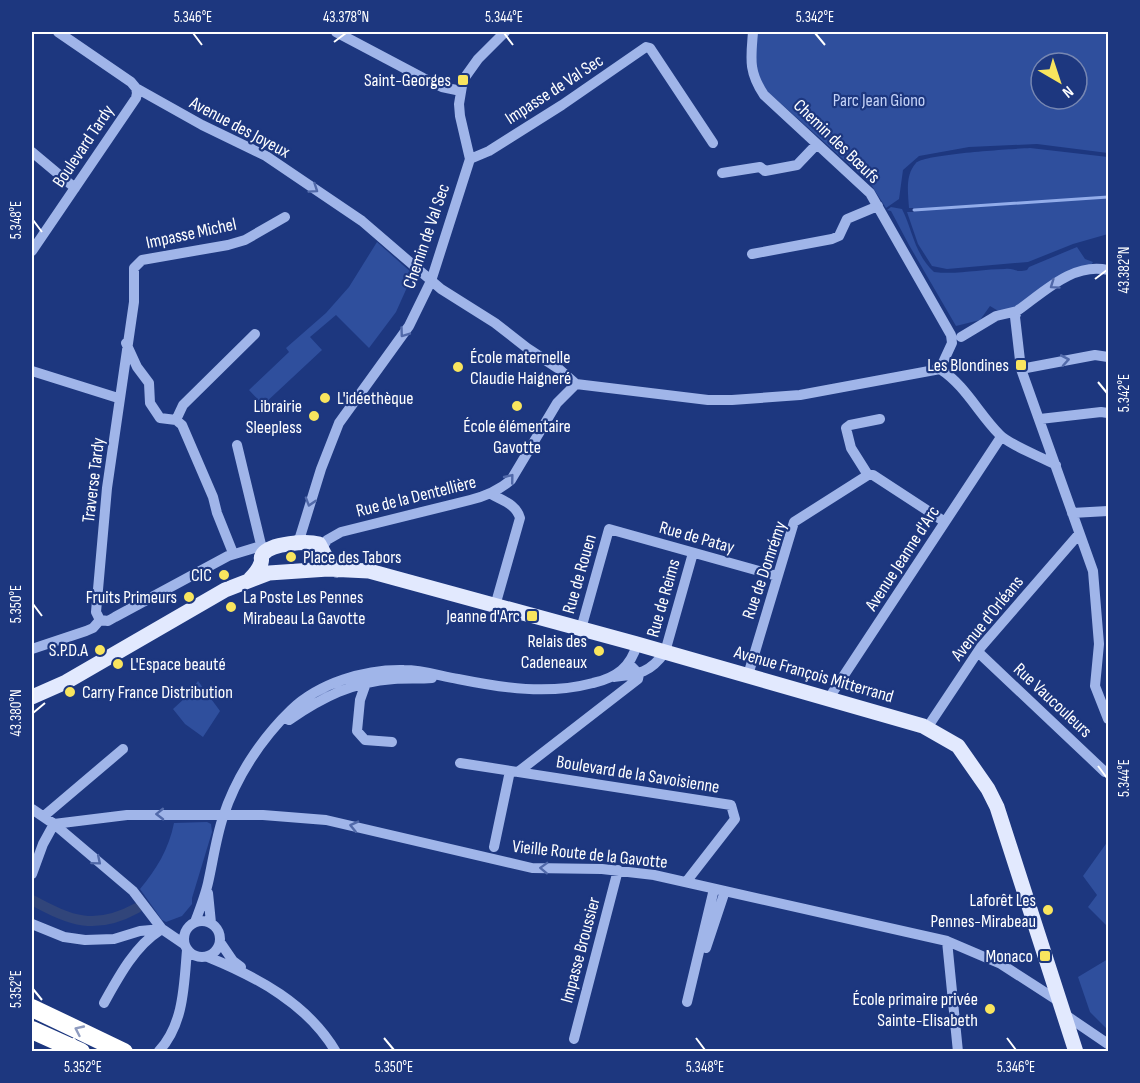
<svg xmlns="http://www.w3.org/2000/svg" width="1140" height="1083" font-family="'Sofia Sans Condensed',sans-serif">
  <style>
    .green { fill: #2f4f9d; fill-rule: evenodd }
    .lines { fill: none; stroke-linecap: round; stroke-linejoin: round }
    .stream { stroke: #93adea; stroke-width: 3 }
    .canal { stroke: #31457a; stroke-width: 10 }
    .minor { stroke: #a0b5e9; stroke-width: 10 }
    .major { stroke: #e2e9fe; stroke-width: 15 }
    .highway { stroke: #fff; stroke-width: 18 }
    .oneway { stroke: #5169a9 }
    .oneway2 { stroke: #8e9bbf }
    .ticks { fill: none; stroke: #fff; stroke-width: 2 }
    .poi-dot { fill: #f9e55e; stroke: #1d377f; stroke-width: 2 }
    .labels { text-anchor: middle; stroke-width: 4.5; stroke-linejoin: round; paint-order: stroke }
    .poi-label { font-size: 18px; fill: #fff; stroke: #1d377f; text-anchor: end }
    .street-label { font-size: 18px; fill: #fff; stroke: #1d377f }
    .park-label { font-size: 18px; fill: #c4d2f7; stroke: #1d377f }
    .neatline { fill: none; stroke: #fff; stroke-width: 2 }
    .ticks-label { font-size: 15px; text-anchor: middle; fill: #fff }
  </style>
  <rect width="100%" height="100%" fill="#1d377f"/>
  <path class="green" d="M757,32H1108V153L1037,144L969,147L919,156L903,170L899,199L886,208L870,183L759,84L755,52ZM1041,63H1077V99H1041Z
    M1030,148L1108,157V234L1073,244L1028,262L947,269L932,266L918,244L907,212H914L913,208H909C908,192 905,175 916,163C924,154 1013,149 1030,148Z
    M891,207L902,209C913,231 914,253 934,272C957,275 981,269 1005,269C1015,268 1015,273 1027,270L1029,267L1077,247L1085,259L1093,262L1090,267L1014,308L1000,312L990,306L980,320L956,326L909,245L891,211L887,210Z
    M377,242L413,274L396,312L369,348L336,315L310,337L322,350L263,405L249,390L289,352L286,348L326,313L349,287Z
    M198,681L220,711L203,737L185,724L173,709L186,697Z
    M207,822L211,824L212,832L192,898V904L182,916L166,922L162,920L140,889C156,870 169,849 174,823Z
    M1108,841V927L1088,907L1097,895L1083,876Z
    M1108,959V1030L1090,1012L1078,977Z"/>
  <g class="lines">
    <path class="stream" d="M914,210L1108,197"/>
    <path class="canal" d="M32,900C71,921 95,931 137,908"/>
    <path class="minor" d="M58,32L131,82L136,88L202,125L266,156L362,221L441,289L495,323L527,348L559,369L576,384
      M336,32L423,78L442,87L461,91
      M753,32C751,58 748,71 764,95L870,193L951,335L952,343L940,369
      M32,152L75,188
      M470,159L489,151L562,105L646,47L650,48L713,143
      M722,173L760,167L765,171L797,165L817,144
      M32,251L136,98L137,93L136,88
      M752,254L832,239L839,236L847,219L878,206
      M1108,270C1073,262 1044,292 1017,311L1015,317L1021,369L1093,571L1099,644L1095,686L1108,719
      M961,337L996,316L1017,311
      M126,343L137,367L149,383L150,403L160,418L176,420L182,425L213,497L217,513L233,553
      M1021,369L1095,355L1108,357
      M32,371L118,398
      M576,384L708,400H732L800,395L940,369C965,385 979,414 999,434C1009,445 1042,457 1056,465
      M1040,419L1101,412L1108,413
      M176,420L183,405L255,334
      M237,445L263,553
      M868,475H873L945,522
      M868,475L851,448L846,428L850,425L880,419
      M491,494C503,501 516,504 520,518L495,606
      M1072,513L1108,511
      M294,544L300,537L321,469L339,423L409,326L431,281L470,159L460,116L459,104L463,80L478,59L505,32
      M322,548L327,540L341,532L470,500C486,496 498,491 511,480L557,403L576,384
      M100,620L96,612L107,488L134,302V268L142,260L228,245L245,240L285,217
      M100,620L108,621L115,617L228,556L261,546L269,548
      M581,629L609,529L777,576
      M32,649L86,631L93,628L100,620
      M978,652L1105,772
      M748,675L794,522L868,475
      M614,677C639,674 650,673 665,652L693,553
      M366,683L360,700L357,731L365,740L392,742
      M829,698L1001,437
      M289,720C323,697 352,682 394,679C406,678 419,679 432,678
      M927,728L981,647L1079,534
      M460,763L731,805L735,819L686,882
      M518,772L638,679L639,674L629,664
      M32,809L54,824L133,891L162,929L184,944
      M44,816L123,749
      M54,824L127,815H263L326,820L532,868L602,869L654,875L947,941L1001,964L1060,1002
      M494,847L510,771
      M32,874L43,844L54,824
      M208,893L211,923
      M184 939a18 18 0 1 1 36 0a18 18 0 1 1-36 0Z
      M195,922C200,909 205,896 208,883C213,861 216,838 223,817C236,777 261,739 291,710C319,683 365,669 404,670C423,670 440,676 458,679C503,688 548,695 593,683C616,678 631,667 637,644
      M32,924L64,937L85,940L114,939L140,931L162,929
      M947,941L958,1052
      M220,942L233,961L241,967
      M706,948L725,891
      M208,957C257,977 308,1004 336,1052
      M687,1002L714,889
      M104,1003C118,978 135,946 159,931
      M1064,1014L1108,1044
      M574,1039L618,870
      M159,1051C184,1024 184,985 187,950"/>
    <path class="major" d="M250,579C254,575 259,569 261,563C263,556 259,560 263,554C271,543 307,541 319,544L329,563L337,570
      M32,697L66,682L225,590L269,573L328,569L369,571L637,644L923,726L958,746L988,789L997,807L1076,1052"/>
    <path class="highway" d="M32,1008L124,1052
      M32,1030L81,1052"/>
  </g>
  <defs><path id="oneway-chevron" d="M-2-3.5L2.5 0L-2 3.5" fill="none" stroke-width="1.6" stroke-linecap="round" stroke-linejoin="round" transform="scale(1.5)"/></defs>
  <g class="oneway">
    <use href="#oneway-chevron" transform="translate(314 189) rotate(34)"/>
    <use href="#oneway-chevron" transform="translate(1054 285) rotate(145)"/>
    <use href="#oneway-chevron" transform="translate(404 333) rotate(126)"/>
    <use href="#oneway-chevron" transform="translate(1065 360) rotate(-10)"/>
    <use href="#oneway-chevron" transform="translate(510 478) rotate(-51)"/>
    <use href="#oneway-chevron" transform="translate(310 502) rotate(107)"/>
    <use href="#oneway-chevron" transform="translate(160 814) rotate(179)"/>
    <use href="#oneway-chevron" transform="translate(354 826) rotate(-167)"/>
    <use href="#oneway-chevron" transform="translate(97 861) rotate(40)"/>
    <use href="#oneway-chevron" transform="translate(544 868) rotate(-178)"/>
  </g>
  <use class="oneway2" href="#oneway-chevron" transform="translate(79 1030) rotate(-155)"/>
  <path class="ticks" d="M193,33L202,45M504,33L513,45M815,33L825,45M334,42L346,33M33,220L42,232M1095,279L1107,270M1098,382L1107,393M33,604L42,616M33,713L45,703M1098,766L1107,778M33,989L42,1000M73,1038L83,1050M384,1038L394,1050M696,1038L705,1050M1007,1038L1016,1050"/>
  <g class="poi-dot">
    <rect x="457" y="74" width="12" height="12" rx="3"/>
    <rect x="1015" y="359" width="12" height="12" rx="3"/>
    <circle cx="458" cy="367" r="6"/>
    <circle cx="325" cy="398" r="6"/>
    <circle cx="517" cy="406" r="6"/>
    <circle cx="314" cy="416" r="6"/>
    <circle cx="291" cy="557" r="6"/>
    <circle cx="224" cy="575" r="6"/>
    <circle cx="189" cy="597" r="6"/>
    <circle cx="231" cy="607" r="6"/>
    <rect x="526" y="610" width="12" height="12" rx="3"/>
    <circle cx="100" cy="650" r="6"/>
    <circle cx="599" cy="651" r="6"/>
    <circle cx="118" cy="664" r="6"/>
    <circle cx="70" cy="692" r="6"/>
    <circle cx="1048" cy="910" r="6"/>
    <rect x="1039" y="950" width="12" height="12" rx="3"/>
    <circle cx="990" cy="1009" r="6"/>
  </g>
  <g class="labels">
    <g class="poi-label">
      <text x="451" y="86">Saint-Georges</text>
      <text x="470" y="363" text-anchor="start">École maternelle<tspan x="470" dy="21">Claudie Haigneré</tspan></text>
      <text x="1009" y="371">Les Blondines</text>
      <text x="337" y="404" text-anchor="start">L'idéethèque</text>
      <text x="302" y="412">Librairie<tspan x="302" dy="21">Sleepless</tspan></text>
      <text x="517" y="432" text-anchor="middle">École élémentaire<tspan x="517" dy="21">Gavotte</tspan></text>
      <text x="303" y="563" text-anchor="start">Place des Tabors</text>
      <text x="212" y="581">CIC</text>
      <text x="177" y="603">Fruits Primeurs</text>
      <text x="243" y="603" text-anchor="start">La Poste Les Pennes<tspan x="243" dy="21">Mirabeau La Gavotte</tspan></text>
      <text x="520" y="622">Jeanne d'Arc</text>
      <text x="587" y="647">Relais des<tspan x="587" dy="21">Cadeneaux</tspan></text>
      <text x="88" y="656">S.P.D.A</text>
      <text x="130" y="670" text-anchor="start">L'Espace beauté</text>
      <text x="82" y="698" text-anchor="start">Carry France Distribution</text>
      <text x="1036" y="906">Laforêt Les<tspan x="1036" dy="21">Pennes-Mirabeau</tspan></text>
      <text x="1033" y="962">Monaco</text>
      <text x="978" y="1005">École primaire privée<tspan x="978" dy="21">Sainte-Elisabeth</tspan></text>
    </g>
    <g class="street-label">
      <text transform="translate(554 89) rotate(-33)" y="6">Impasse de Val Sec</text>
      <text transform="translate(240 127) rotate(28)" y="6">Avenue des Joyeux</text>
      <text transform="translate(837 141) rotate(44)" y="6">Chemin des Bœufs</text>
      <text transform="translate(83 146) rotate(-56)" y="6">Boulevard Tardy</text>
      <text transform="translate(191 233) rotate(-12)" y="6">Impasse Michel</text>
      <text transform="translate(426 236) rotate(-71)" y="6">Chemin de Val Sec</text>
      <text transform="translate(93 480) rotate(-83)" y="6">Traverse Tardy</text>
      <text transform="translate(416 496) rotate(-14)" y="6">Rue de la Dentellière</text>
      <text transform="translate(697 537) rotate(16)" y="6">Rue de Patay</text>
      <text transform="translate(902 558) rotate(-57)" y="6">Avenue Jeanne d'Arc</text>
      <text transform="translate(764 570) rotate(-71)" y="6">Rue de Domrémy</text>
      <text transform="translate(579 574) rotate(-74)" y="6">Rue de Rouen</text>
      <text transform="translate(663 598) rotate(-74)" y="6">Rue de Reims</text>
      <text transform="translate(987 618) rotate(-51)" y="6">Avenue d'Orléans</text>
      <text transform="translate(814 674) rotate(16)" y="6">Avenue François Mitterrand</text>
      <text transform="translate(1053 700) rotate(43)" y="6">Rue Vaucouleurs</text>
      <text transform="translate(638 774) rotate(9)" y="6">Boulevard de la Savoisienne</text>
      <text transform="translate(590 854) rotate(6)" y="6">Vieille Route de la Gavotte</text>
      <text transform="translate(580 950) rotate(-75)" y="6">Impasse Broussier</text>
    </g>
    <g class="park-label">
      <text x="879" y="106">Parc Jean Giono</text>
    </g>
  </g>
  <rect width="1140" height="1083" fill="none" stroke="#1d377f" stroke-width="66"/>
  <g transform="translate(1059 81) rotate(141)"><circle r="28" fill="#1d377f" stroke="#7787b2" stroke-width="1.5"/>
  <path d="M0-4.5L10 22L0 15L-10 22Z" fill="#f9e55e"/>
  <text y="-9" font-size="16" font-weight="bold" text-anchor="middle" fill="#ffffff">N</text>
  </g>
  <rect x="33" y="33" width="1074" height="1017" class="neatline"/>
  <g class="ticks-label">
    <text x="193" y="22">5.346°E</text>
    <text x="346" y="22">43.378°N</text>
    <text x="504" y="22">5.344°E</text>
    <text x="815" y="22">5.342°E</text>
    <text transform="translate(16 220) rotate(-90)" y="5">5.348°E</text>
    <text transform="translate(1124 270) rotate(-90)" y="5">43.382°N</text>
    <text transform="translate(1124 393) rotate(-90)" y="5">5.342°E</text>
    <text transform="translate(16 604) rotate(-90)" y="5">5.350°E</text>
    <text transform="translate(16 713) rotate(-90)" y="5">43.380°N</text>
    <text transform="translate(1124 778) rotate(-90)" y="5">5.344°E</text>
    <text transform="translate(16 989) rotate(-90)" y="5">5.352°E</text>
    <text x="83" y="1072">5.352°E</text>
    <text x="394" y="1072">5.350°E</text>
    <text x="705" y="1072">5.348°E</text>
    <text x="1016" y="1072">5.346°E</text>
  </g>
</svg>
